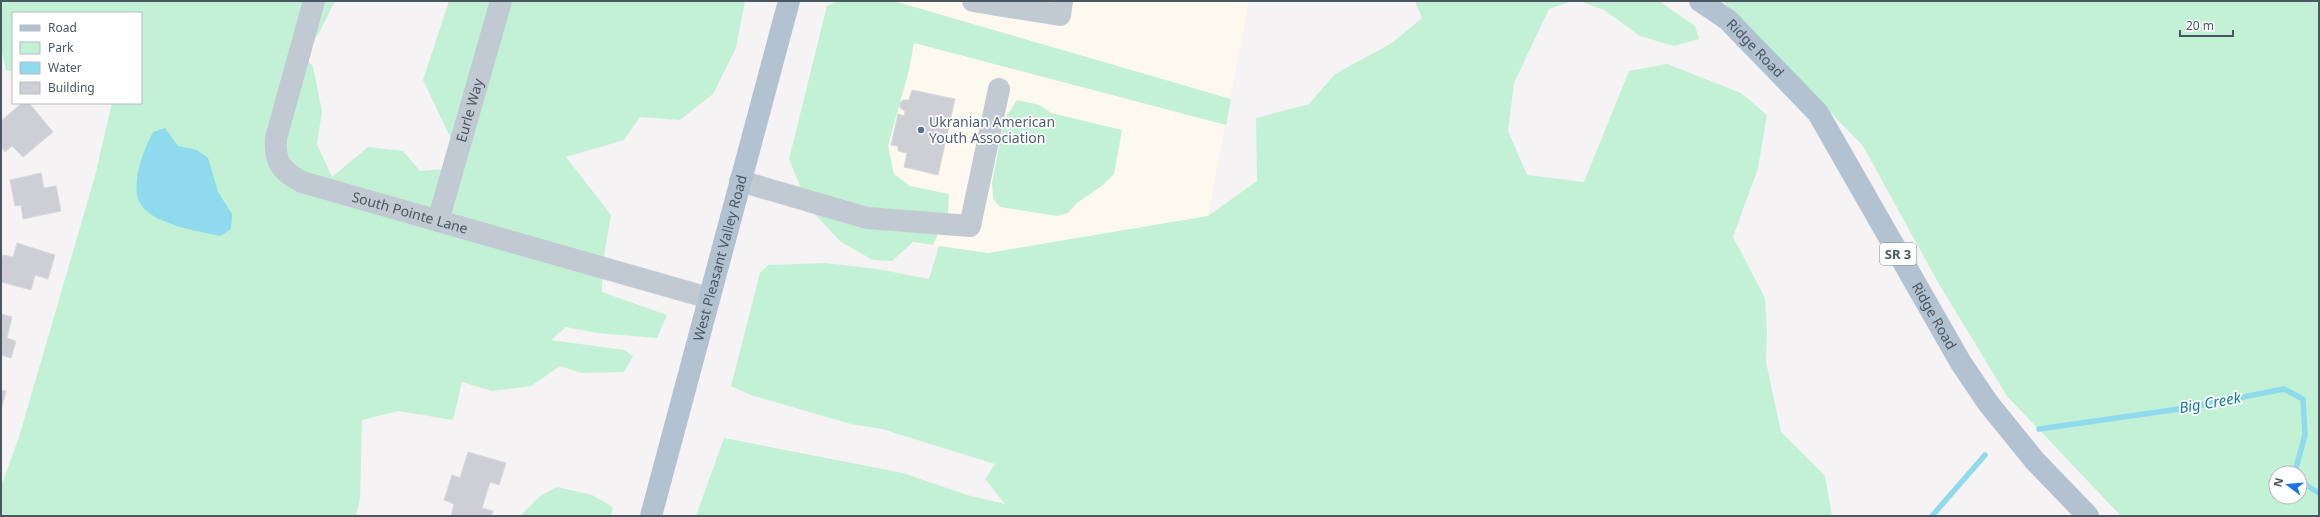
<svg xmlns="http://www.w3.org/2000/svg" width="2320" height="517" font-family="'Noto Sans',sans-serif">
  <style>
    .commercial { fill: #fdf9ef }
    .green { fill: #c3f1d5; fill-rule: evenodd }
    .water { fill: #90daee }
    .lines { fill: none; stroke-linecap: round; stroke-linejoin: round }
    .stream { stroke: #90daee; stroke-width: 5.5 }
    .building { fill: #cdcfd5; stroke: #d7d9de }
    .minor { stroke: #c1cad2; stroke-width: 22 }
    .major { stroke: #b3c2d1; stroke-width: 22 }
    .service-dot { fill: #5c6f8a; stroke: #fff; stroke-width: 1.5 }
    .labels { text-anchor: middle; stroke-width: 3.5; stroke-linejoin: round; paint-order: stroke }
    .shield { fill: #fff; stroke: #808990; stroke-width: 1 }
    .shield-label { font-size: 13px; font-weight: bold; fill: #4a5661 }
    .street-label { font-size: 14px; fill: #4a5661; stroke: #fff }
    .service-label { font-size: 14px; fill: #4e5e75; stroke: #fff; text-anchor: start }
    .water-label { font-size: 15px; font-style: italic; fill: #0c7c9b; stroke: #fff }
  </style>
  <rect width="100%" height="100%" fill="#f5f3f3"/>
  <path class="commercial" d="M845,1H1249L1208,216L988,253L859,235Z"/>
  <path class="green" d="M2,1H335L318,35L298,49L313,67L322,111L317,144L332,177L368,147L403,151L420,171L442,169L452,141L423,80L449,1H745L736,48L713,94L680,120L640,117L624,140L566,157L611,215L603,262L602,292L667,315L657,338L597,333L566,327L551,340L624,350L633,356L624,372L582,373L560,366L531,386L492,391L462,382L453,420L398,411L362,420L360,499L356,516H1V487L19,437L95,176L112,103H141V13H13V72L6,70L1,48Z
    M838,1H894L1231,99L1226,125L914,43L909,70L888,146L894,174L910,186L949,194L948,213L933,245L913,242L892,261L873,260L841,242L809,208L789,159L827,6Z
    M1415,1H1572L1549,9L1514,83L1508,131L1527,175L1584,182L1629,71L1667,64L1741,93L1767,115L1758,168L1733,237L1765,298L1767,333L1766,362L1781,432L1825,476L1832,516H696L724,438L903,473L967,495L1005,504L985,479L995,464L882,429L851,424L751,395L731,386L760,273L768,265L826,263L877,269L929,279L939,246L988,253L1208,216L1257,181L1256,118L1309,104L1335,74L1392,43L1422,18Z
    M1580,1H1659L1695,26L1699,39L1674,46L1640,36L1604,10Z
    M1723,1H2319V516H2121L2007,396L1939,284L1863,146ZM2276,473H2300V497H2276Z
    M1017,100L1040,105L1051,113L1122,130L1114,174L1103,185L1077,203L1068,213L1057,216L1000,207L993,199L992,183L1004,120Z
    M557,487L592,495L613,507L611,516H520L540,496Z"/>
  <path class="water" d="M165,128L178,146L197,150L208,158L218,192L232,214L231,229L221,236C200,232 151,224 140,203C130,184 144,149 153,132Z"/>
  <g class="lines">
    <path class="stream" d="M2039,429L2186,408L2284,389L2303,399L2305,435L2296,468L2298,473
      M2300,475L2306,485L2319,493
      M1932,516L1985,455"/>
  </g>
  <path class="building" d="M912,90L955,99L938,175L904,167L907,153L898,151V146L891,145L898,114L904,116L905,111L900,108V103L903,100H909Z
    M22,103H29L53,132L23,157L12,146L5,152L1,146V121Z
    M41,173L44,188L56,186L61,211L23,219L21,205L15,206L10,180Z
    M17,243L55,255L48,279L35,275L31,290L1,282V263L3,255L13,257Z
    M1,314L12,317L7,338L16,341L11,358L1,355Z
    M1,390L6,391L1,410Z
    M468,452L506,463L499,485L490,482L482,508L493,511L491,516H451L454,504L444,500L452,475L460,478Z"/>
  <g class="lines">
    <g class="minor">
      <path id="s1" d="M314,1L276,138C274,162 281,171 302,182L709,298"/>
      <path d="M973,1L1060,15L1062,1"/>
      <path d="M740,181L867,218L970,226L999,89"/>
      <path id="s2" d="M438,221L501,1"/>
    </g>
    <g class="major">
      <path id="s3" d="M1700,1L1728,20L1818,113L1961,363L1988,403L2035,461L2088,516"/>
      <path id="s4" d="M651,516L789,1"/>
    </g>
  </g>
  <circle class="service-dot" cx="921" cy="130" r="4"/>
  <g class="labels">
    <rect class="shield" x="1880" y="243" width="36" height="22" rx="3"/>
    <g class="shield-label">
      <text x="1898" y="259">SR 3</text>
    </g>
    <g class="street-label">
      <text dy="5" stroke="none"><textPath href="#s3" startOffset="73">Ridge Road</textPath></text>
      <text dy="5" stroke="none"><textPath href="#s2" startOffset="115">Eurle Way</textPath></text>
      <text dy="5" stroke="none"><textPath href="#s1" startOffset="310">South Pointe Lane</textPath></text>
      <text dy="5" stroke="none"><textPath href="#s4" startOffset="267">West Pleasant Valley Road</textPath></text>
      <text dy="5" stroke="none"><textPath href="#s3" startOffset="397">Ridge Road</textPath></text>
    </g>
    <g class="service-label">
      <text x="929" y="127">Ukranian American<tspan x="929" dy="16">Youth Association</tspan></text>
    </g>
    <g class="water-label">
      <text transform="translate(2210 403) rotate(-10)" y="5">Big Creek</text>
    </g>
  </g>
  <rect width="2320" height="517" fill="none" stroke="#4a5661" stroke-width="4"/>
  <rect x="12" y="12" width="130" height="92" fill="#ffffff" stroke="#b7bbc0"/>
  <rect x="20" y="25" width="20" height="6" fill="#b3c2d1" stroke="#b7bbc0"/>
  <text x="48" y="32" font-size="12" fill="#4a5661">Road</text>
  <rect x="20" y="42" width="20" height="12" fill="#c3f1d5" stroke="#b7bbc0"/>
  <text x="48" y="52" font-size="12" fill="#4a5661">Park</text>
  <rect x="20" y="62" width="20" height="12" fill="#90daee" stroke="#b7bbc0"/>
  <text x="48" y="72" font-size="12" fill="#4a5661">Water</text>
  <rect x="20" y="82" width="20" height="12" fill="#cdcfd5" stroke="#b7bbc0"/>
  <text x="48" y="92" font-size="12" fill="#4a5661">Building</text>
  <g transform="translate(2288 485) rotate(286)"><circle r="19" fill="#ffffff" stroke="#b7bbc0"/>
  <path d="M0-3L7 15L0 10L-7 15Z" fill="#1a73e8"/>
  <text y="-6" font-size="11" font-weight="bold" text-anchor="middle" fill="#4a5661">N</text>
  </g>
  <path d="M2180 30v6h53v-6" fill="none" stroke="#4a5661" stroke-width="2"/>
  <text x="2186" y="30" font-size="12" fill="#4a5661" stroke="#ffffff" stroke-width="3" paint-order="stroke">20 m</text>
</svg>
